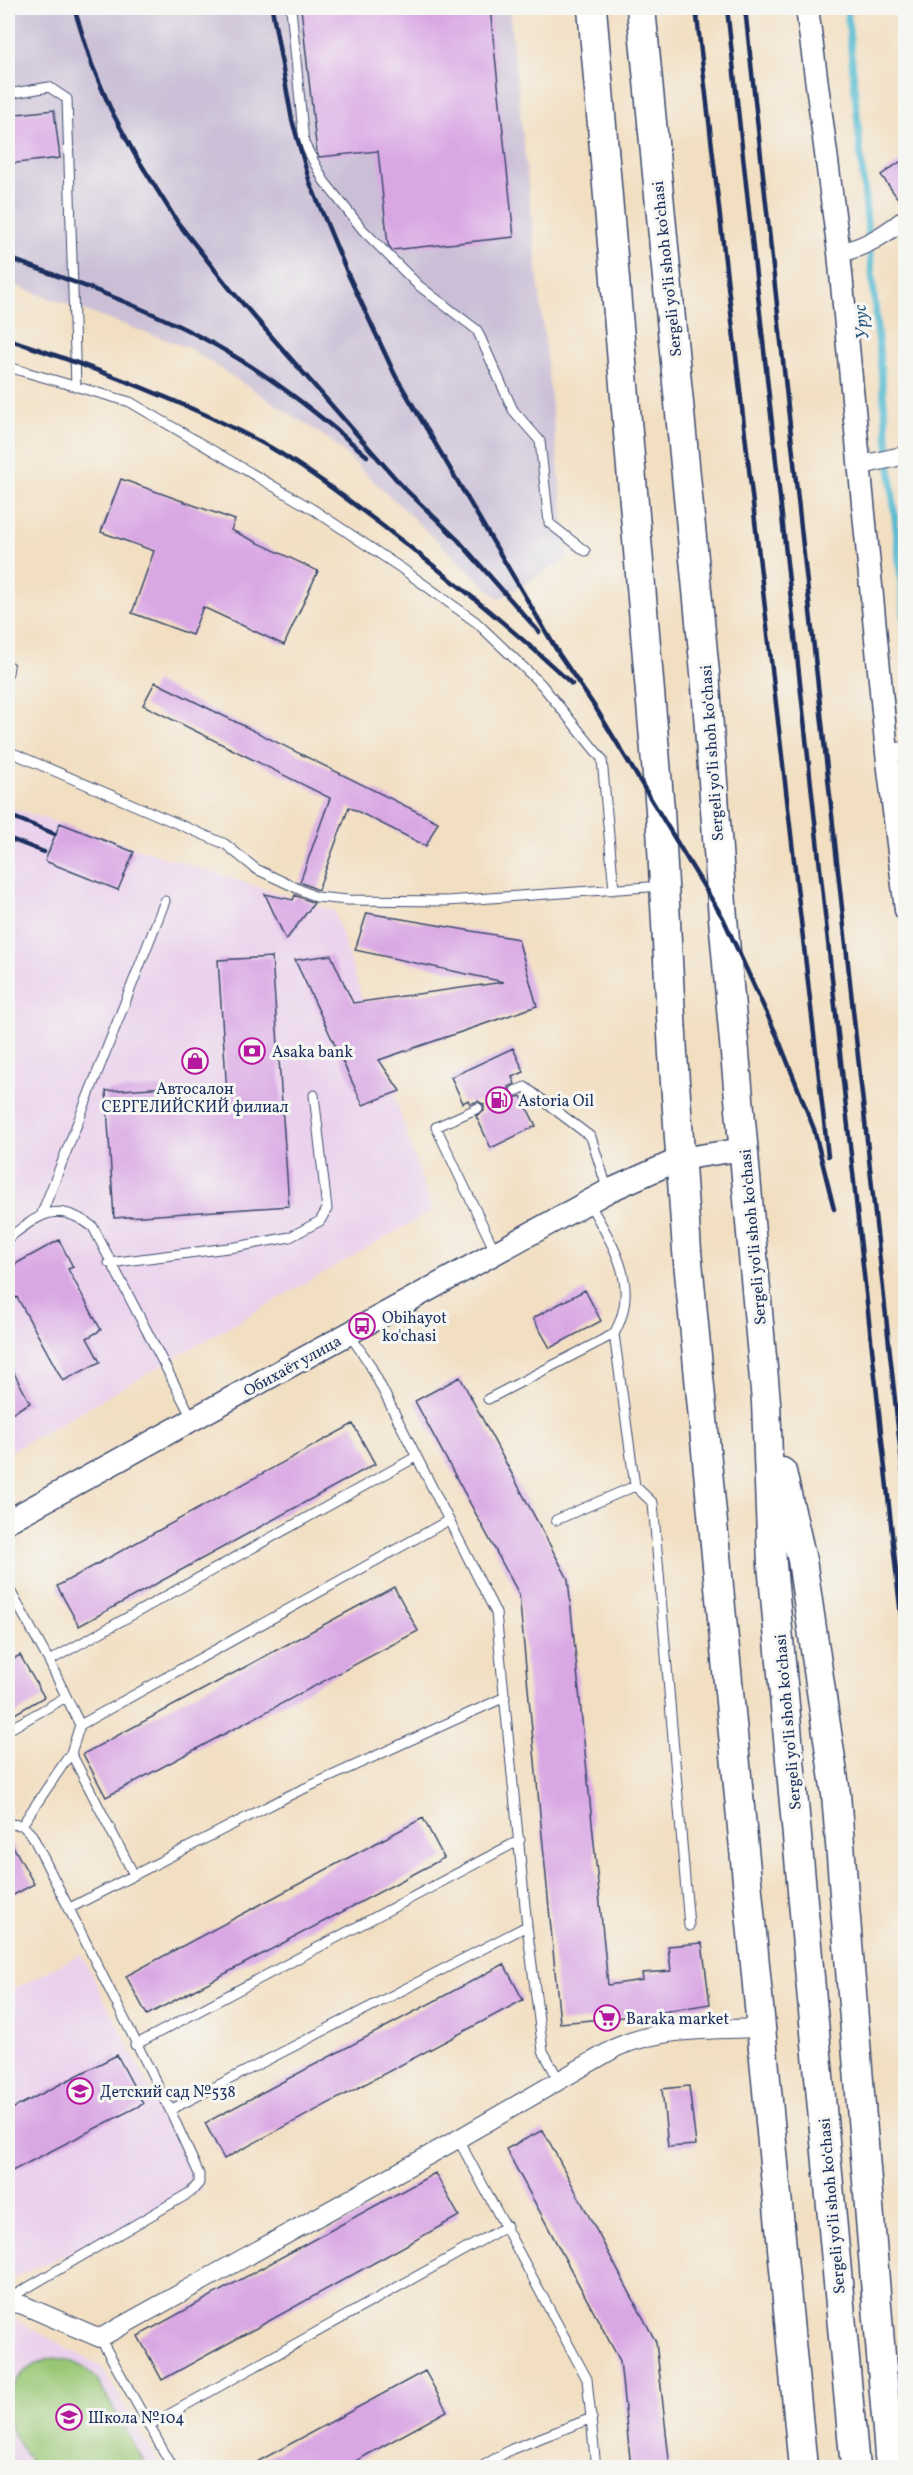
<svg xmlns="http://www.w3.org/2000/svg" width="913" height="2475" font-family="Vollkorn,serif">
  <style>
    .built { fill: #ead1ec }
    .industrial { fill: #cabfd6 }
    .green { fill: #99c775; stroke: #5a7b6a; stroke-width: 1.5 }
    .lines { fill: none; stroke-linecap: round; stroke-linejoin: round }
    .stream { stroke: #54bbd2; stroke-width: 7 }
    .building { fill: #d9a7e4 }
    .service-casing { stroke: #3b496d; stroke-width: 11 }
    .minor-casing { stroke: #3b496d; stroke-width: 20 }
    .tertiary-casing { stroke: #3b496d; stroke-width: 25 }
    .primary-casing { stroke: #3b496d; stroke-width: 31 }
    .service { stroke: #fff; stroke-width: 9 }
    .minor { stroke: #fff; stroke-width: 18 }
    .tertiary { stroke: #fff; stroke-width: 22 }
    .primary { stroke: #fff; stroke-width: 28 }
    .rail { stroke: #1b2f5e; stroke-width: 4.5 }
    .labels { text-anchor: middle; stroke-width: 6; stroke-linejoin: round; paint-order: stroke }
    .street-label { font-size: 16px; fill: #1b2f5e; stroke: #f6f6f2 }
    .poi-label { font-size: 16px; fill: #1b2f5e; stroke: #f6f6f2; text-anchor: start }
    .water-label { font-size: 18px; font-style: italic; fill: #2c5981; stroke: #f6f6f2 }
  </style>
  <rect width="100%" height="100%" fill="#f6f6f2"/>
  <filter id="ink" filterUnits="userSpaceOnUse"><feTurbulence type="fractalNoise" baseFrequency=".0167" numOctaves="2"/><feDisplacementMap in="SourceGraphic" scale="12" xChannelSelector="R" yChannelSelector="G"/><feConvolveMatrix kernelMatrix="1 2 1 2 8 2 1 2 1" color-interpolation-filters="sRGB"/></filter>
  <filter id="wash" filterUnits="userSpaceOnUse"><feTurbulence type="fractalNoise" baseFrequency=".008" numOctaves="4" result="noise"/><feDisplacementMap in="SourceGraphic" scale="24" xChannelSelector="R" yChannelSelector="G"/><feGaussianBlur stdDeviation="1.35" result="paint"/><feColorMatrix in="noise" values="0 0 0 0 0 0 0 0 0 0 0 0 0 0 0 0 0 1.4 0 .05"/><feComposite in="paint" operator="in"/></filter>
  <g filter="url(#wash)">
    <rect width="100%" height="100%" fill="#f2dfc2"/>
    <path class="built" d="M8,807L334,911L432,1211L8,1453Z
      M81,1954L203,2190L8,2281V1992Z
      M16,2320L102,2367L161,2467H8V2325Z"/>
    <path class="industrial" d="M8,8H509L568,558L499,599L330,440L189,348L8,283Z"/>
    <path class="green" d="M54,2358C72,2360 83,2365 96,2378L147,2467H34C26,2454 16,2440 10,2426C0,2391 22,2364 54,2358Z"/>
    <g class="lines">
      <path class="stream" d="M847,8L906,635"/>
    </g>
    <g id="blocks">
      <path class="building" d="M301,8H490L514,237L392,250L388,245L378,151L319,157L317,153Z
        M54,110L60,158L8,164V115Z
        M906,158V207H904L881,175Z
        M121,479L235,520L231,530L318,571L284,645L203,607L192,635L132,613L154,551L101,532Z
        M155,682L438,822L426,846L349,807L318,890L300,882L330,798L143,705Z
        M60,823L134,852L118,890L45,861Z
        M265,894L293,900L295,895L314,903L286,940Z
        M367,913L518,939L537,1006L379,1060L400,1091L363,1105L295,960L331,955L353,1003L504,982L355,950Z
        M272,957L289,1206L114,1218L106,1091L167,1087L169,1112L228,1108L218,960Z
        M513,1048L524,1072L512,1077L515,1084L509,1087V1093L513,1098L521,1096L536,1126L491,1148L476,1116L484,1111V1105L478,1101L470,1104L468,1100L463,1103L451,1077Z
        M59,1240L73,1267L68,1269L101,1330L87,1338L100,1362L63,1381L17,1297L8,1302V1268Z
        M585,1290L601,1321L550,1348L533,1318Z
        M8,1362L30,1403L8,1415Z
        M460,1377L568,1579L608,1985L643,1980L642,1973L671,1971L668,1946L702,1943L710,2004L645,2015L560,2023L519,1594L415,1401Z
        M353,1424L375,1464L79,1626L57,1586Z
        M394,1587L418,1631L106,1797L83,1754Z
        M20,1655L44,1697L8,1718V1662Z
        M423,1818L444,1858L147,2015L126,1976Z
        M8,1837L34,1884L8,1898Z
        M504,1964L523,2000L224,2159L205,2123Z
        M117,2055L143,2104L8,2173V2111Z
        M689,2086L696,2145L668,2147L662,2089Z
        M543,2130L656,2342L670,2468H631L620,2361L506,2149Z
        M435,2173L459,2216L162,2380L138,2336Z
        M425,2371L447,2411L343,2468H246Z"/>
    </g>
  </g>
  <g filter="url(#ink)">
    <use href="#blocks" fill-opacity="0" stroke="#3b496d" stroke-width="1.5"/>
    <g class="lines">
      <g class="service-casing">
        <path id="service" d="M291,8L304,143L324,181L363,230L418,285L477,330L513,410L540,441L549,523L585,551
          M8,94L49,87L67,99L76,387
          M8,367L130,402L314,510L401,568L476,622L541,684L602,759L614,890
          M8,673L9,666
          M8,751L225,844L256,869L316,897L348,900L447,901L662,886
          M515,1091L525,1087L591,1137L608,1191
          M478,1108L436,1127L495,1251
          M42,1213L165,901
          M8,1238C40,1215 56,1199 93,1227L192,1418
          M109,1263L236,1247L290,1237L320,1221L327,1209L314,1095
          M349,1334L369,1363L496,1613L527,1926L543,2051L560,2082
          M488,1399L614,1334C642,1284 612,1245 588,1201
          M635,1486L653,1503L689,1926
          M556,1520L635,1486L614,1334
          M8,1587L49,1661L80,1725L71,1753L134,1875
          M49,1661L416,1457
          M80,1725L449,1520
          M8,1730L66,1697
          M8,1824L22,1825L32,1835L170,2110L527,1926
          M22,1825L71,1753
          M68,1909L290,1795L505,1697
          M135,2045L520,1840
          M458,2139L587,2379L596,2468
          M8,2299L191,2192L199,2183V2174L170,2110
          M100,2338L173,2468
          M150,2425L507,2226
          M479,2468L512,2449L592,2418"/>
      </g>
      <g class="minor-casing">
        <path id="minor" d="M839,253C866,247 884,235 906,218
          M862,465L906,455
          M887,753L906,751
          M8,2302L23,2305L100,2338L458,2139L617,2047C663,2027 713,2030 763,2028"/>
      </g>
      <g class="tertiary-casing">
        <path id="tertiary" d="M807,8L839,253L887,753L906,910
          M8,1521L608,1191L680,1159L744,1149"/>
      </g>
      <g class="primary-casing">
        <path id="primary" d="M592,8L660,810L673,1054L687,1251L803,2468
          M641,8L705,673L723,918L766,1402L772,1564L855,2468
          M782,1472L802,1560L836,1794L890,2468"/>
      </g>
      <use href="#service" class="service"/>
      <use href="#minor" class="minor"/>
      <use href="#tertiary" class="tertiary"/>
      <use href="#primary" class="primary"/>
      <path class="rail" d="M74,8L92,65L111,110L134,153L178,223L230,289L403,487L458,540L539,632
        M272,8L292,120L310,183L347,272L395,375L559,654L597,710L723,918L778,1038L814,1129L834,1209
        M696,8L828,1156
        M727,8L906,1663
        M745,8L906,1502
        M8,258C80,284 163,313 229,353C279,382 323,418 367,456
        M8,339C97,369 185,401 268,446C308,469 347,499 384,527C449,577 512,628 572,684
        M8,815L55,834
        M8,838L44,852"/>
    </g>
  </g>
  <defs>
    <g id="bank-ring" transform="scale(1.35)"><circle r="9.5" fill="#f6f6f2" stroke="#b5179e" stroke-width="1.5"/><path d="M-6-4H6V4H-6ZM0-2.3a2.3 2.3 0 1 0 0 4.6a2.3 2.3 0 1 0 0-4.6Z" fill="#b5179e"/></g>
    <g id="shop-ring" transform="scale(1.35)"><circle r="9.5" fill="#f6f6f2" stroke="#b5179e" stroke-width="1.5"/><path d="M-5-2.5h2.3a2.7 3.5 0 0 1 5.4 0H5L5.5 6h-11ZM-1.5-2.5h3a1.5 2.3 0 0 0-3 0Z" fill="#b5179e"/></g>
    <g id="fuel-ring" transform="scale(1.35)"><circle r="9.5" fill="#f6f6f2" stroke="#b5179e" stroke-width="1.5"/><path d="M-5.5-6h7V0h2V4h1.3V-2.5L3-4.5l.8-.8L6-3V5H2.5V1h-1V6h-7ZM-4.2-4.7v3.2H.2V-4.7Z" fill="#b5179e"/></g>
    <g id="bus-ring" transform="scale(1.35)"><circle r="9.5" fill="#f6f6f2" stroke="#b5179e" stroke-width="1.5"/><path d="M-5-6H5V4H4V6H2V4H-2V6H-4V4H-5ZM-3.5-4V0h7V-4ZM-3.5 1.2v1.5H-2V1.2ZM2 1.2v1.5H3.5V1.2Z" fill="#b5179e"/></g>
    <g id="supermarket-ring" transform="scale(1.35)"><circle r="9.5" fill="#f6f6f2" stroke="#b5179e" stroke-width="1.5"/><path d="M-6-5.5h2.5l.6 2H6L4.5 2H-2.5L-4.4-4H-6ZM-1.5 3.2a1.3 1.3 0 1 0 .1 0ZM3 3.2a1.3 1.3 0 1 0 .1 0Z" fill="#b5179e"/></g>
    <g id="school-ring" transform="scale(1.35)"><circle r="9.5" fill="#f6f6f2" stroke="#b5179e" stroke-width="1.5"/><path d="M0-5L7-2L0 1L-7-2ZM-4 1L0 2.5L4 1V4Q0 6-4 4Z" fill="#b5179e"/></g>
  </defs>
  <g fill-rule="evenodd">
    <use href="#bank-ring" x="252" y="1051"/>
    <use href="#shop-ring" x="195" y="1061"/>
    <use href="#fuel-ring" x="499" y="1100"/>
    <use href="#bus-ring" x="362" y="1326"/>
    <use href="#supermarket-ring" x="607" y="2018"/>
    <use href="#school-ring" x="80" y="2091"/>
    <use href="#school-ring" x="69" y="2417"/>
  </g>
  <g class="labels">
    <g class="street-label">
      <text transform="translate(666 269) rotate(-96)" y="6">Sergeli yo‘li shoh ko‘chasi</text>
      <text transform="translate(711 753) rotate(-94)" y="6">Sergeli yo‘li shoh ko‘chasi</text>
      <text transform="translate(752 1237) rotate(-95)" y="6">Sergeli yo‘li shoh ko‘chasi</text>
      <text transform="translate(292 1365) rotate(-29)" y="6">Обихаёт улица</text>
      <text transform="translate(787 1722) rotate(-95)" y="6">Sergeli yo‘li shoh ko‘chasi</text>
      <text transform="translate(831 2206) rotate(-95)" y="6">Sergeli yo‘li shoh ko‘chasi</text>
    </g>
    <g class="poi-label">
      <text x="272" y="1057">Asaka bank</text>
      <text x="195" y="1094" text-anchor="middle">Автосалон<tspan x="195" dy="18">СЕРГЕЛИЙСКИЙ филиал</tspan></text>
      <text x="518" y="1106">Astoria Oil</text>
      <text x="382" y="1323">Obihayot<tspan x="382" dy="18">ko'chasi</tspan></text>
      <text x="626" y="2024">Baraka market</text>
      <text x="100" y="2097">Детский сад №538</text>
      <text x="88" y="2423">Школа №104</text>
    </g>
    <g class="water-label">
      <text transform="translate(861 322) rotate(-95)" y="6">Урус</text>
    </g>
  </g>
  <rect width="913" height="2475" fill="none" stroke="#f6f6f2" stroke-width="30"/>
</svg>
